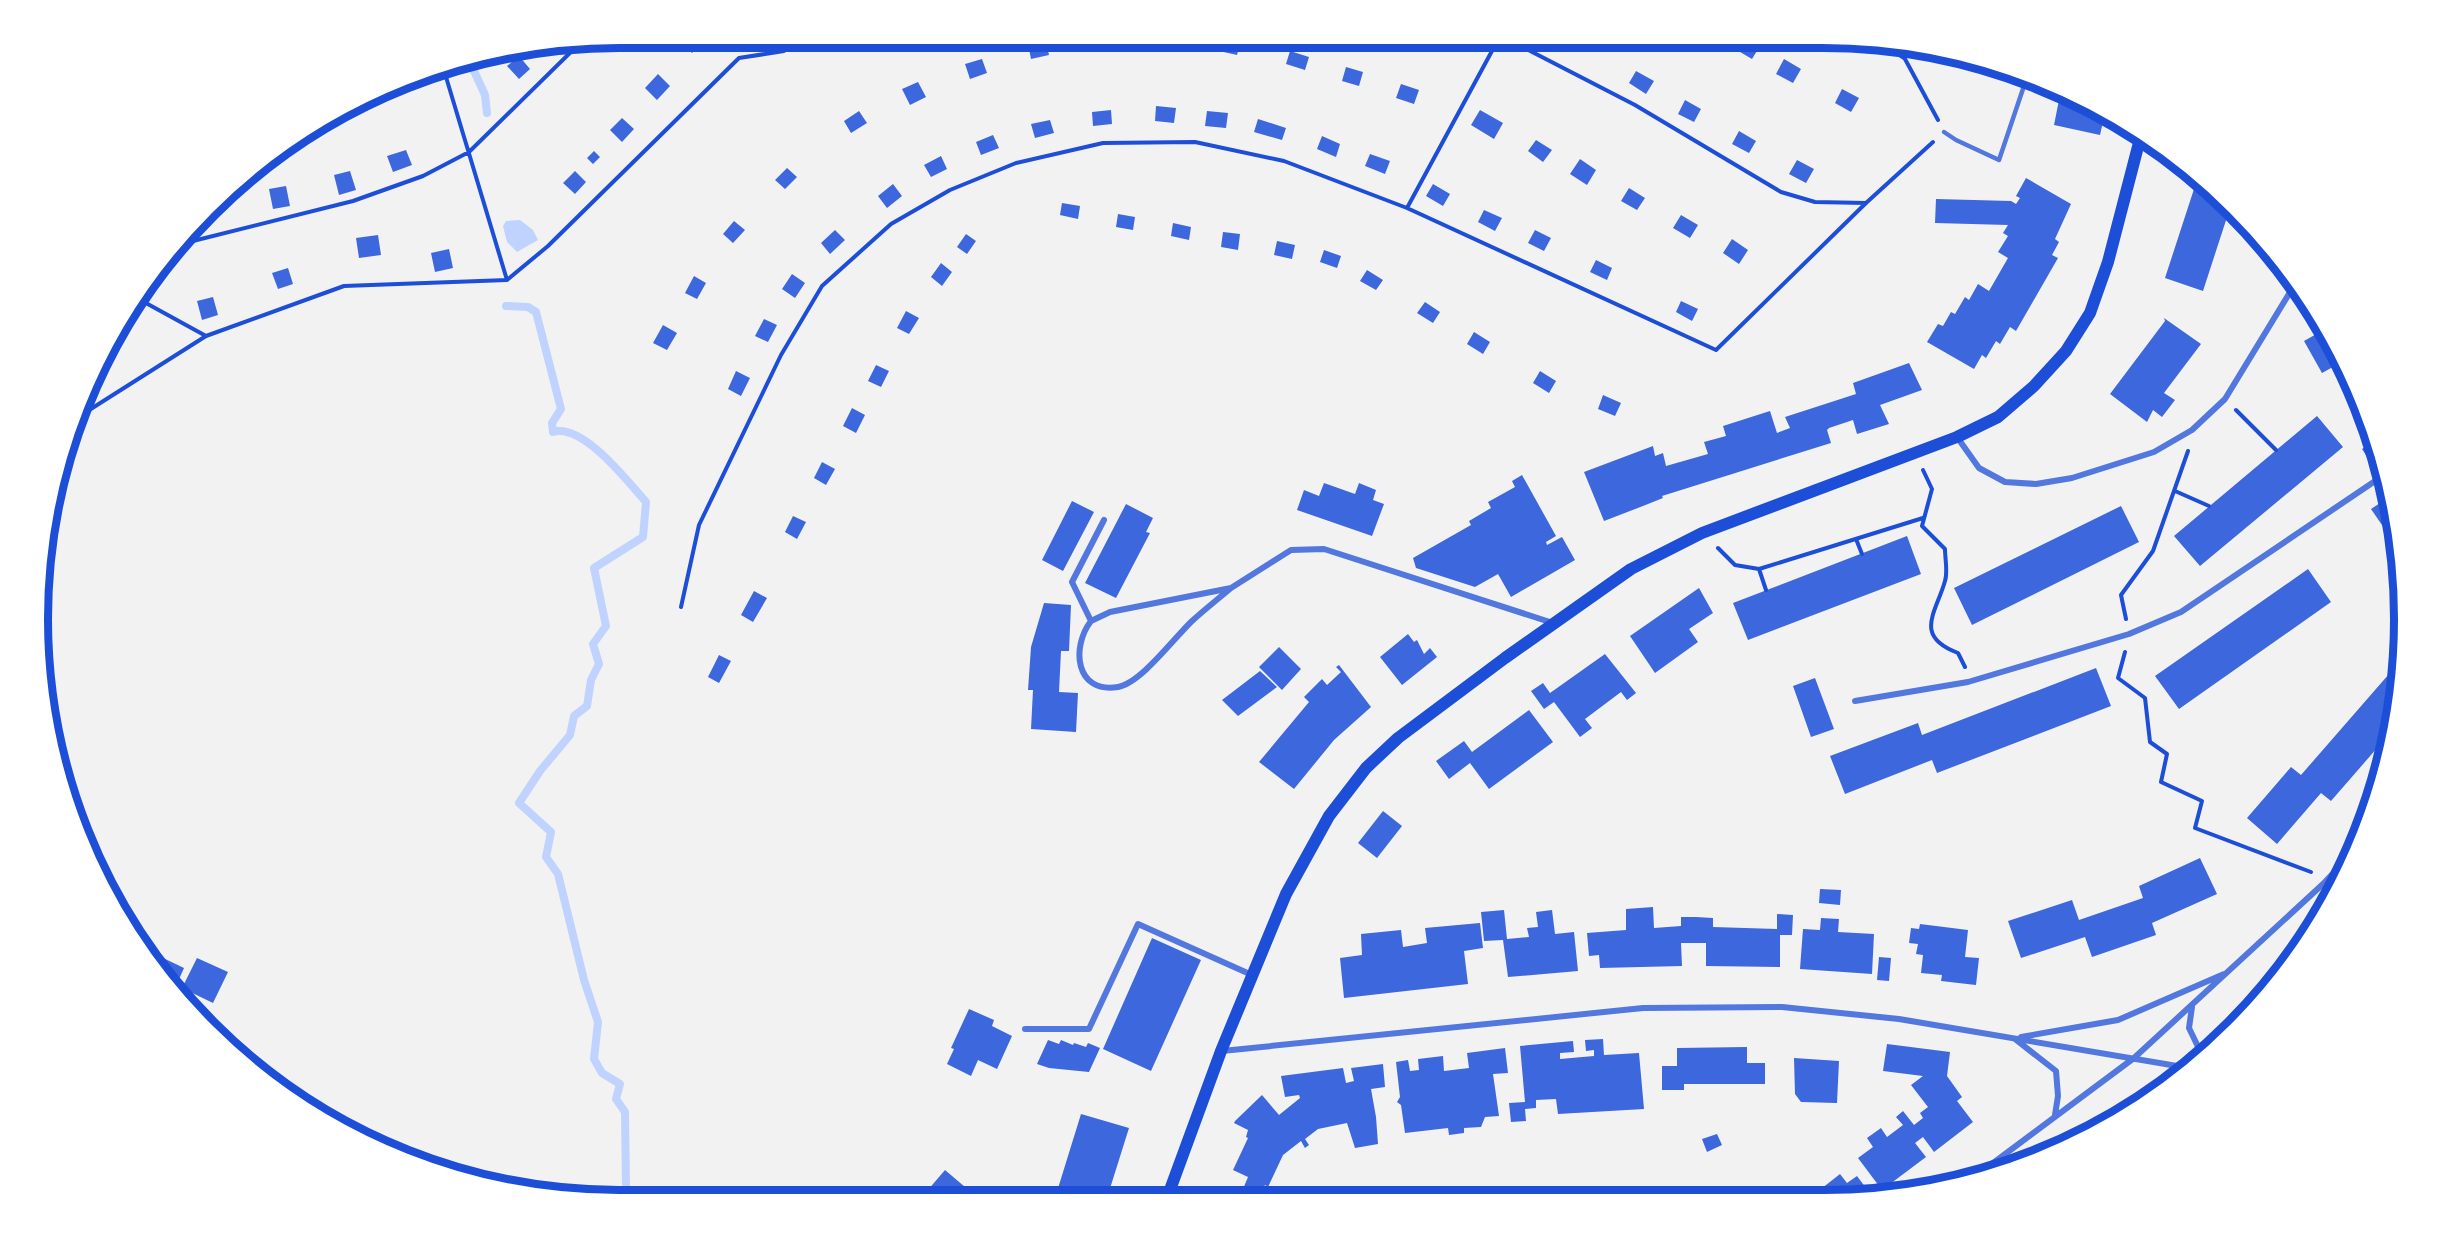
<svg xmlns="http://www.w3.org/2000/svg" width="2442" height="1238" font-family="Helvetica,sans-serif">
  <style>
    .water { fill: #bfd3fe }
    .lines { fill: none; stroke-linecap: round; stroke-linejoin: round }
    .stream { stroke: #bfd3fe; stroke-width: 8 }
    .building { fill: #3d67dc }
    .path { stroke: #1d4ed8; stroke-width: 4 }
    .service { stroke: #5277de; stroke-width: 4.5 }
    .minor { stroke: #5277de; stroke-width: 6 }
    .secondary { stroke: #1d4ed8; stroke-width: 12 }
    .rim { fill: none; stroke: #1d4ed8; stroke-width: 8 }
  </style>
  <rect width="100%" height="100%" fill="#f2f2f2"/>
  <path class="water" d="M520,220L533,230L538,240L517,252L507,242L503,226L506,221Z"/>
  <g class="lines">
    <path class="stream" d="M470,62L485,95L487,113
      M506,306L528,307L536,312L561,409L552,423L553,432C583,423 628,482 646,502L643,537L594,568L606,626L593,644L599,664L591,680L587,706L574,716L570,735L540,771L519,803L551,832L546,857L558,874L584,980L598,1022L594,1059L602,1073L620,1084L616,1099L625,1112L626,1188L630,1199"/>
  </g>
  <path class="building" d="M687,38H708L692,53L682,43Z
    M1101,38H1119L1120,45L1102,48Z
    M1168,38H1185V45L1167,43Z
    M1222,38L1241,40L1237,55L1219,51Z
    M1741,39H1747L1760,46L1752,59L1735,49Z
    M1046,41L1049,55L1031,59L1028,44Z
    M1290,51L1309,57L1305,70L1286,64Z
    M519,56L530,69L519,79L507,66Z
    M982,59L987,73L970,79L965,64Z
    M1784,59L1801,69L1793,83L1776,74Z
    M1346,67L1363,72L1359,86L1342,81Z
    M1636,71L1654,81L1646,94L1629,83Z
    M658,74L670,86L657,100L645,88Z
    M918,82L926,97L910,105L902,89Z
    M1401,84L1419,90L1414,104L1396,98Z
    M1842,89L1859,98L1851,112L1835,103Z
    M2061,90L2080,97L2105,113L2100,135L2054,125Z
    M1685,100L1701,109L1694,122L1678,114Z
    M1156,106L1176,108L1174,123L1155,121Z
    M1111,110L1112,124L1093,126L1092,112Z
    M1480,110L1503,123L1494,139L1471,125Z
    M859,111L867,123L851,133L844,121Z
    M1207,111L1228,113L1226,128L1205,126Z
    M622,118L634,129L622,142L610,130Z
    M1258,119L1286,128L1282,140L1254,132Z
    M1050,120L1054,133L1035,138L1031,124Z
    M1739,131L1756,141L1749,153L1732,144Z
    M993,135L999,148L981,155L976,142Z
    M1322,136L1340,144L1336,157L1317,149Z
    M1536,140L1552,150L1543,162L1528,151Z
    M406,150L412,165L393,172L387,156Z
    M594,151L600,157L593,164L587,158Z
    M1370,154L1390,161L1385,174L1365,166Z
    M941,156L947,169L931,177L924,165Z
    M1580,159L1596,170L1587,185L1570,174Z
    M1797,160L1814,169L1806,183L1789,174Z
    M787,168L797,177L785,189L775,180Z
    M350,171L356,190L339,195L334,175Z
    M575,171L586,182L575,194L563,183Z
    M2026,178L2071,204L2055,239L2059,242L2052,255L2058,258L2016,331L2010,327L2000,344L1996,341L1986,358L1982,355L1974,369L1927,342L1938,324L1943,326L1951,312L1955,314L1965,297L1969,300L1978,284L1989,291L2008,258L1998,252L2008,236L2003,233L2008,225L1935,223L1936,199L2011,201L2016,204L2020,198L2016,196Z
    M893,184L902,196L887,208L878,196Z
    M1433,184L1450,194L1443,206L1426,196Z
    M286,186L290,206L273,209L269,189Z
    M1629,188L1645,198L1637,210L1621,201Z
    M2194,189L2219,197L2230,208L2203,291L2165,278Z
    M1062,203L1080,206L1078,219L1060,215Z
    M1484,210L1502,218L1495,231L1478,222Z
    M1118,214L1135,217L1133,230L1116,227Z
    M1681,215L1698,225L1690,238L1673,228Z
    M734,221L745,230L733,243L723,234Z
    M1173,223L1191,227L1189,240L1171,236Z
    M835,230L845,240L830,254L821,243Z
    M1535,230L1551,238L1544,251L1528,243Z
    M1223,232L1240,234L1238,250L1221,247Z
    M966,234L976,241L967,254L957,247Z
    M378,235L381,255L359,258L356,238Z
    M1732,239L1748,250L1739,264L1723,253Z
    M1277,241L1295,245L1292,259L1274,255Z
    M449,249L453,268L435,272L431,253Z
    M1324,250L1341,256L1337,268L1320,262Z
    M1596,260L1612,268L1607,280L1590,272Z
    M941,263L952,272L942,286L931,277Z
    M288,268L293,284L278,289L272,273Z
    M1367,270L1383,280L1376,290L1360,281Z
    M792,274L805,283L795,298L782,289Z
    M694,276L706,283L697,299L685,293Z
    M213,297L218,315L202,320L197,301Z
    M1681,301L1698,309L1692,321L1676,312Z
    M1425,302L1440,312L1433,323L1417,313Z
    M906,311L919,318L909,334L897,328Z
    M2164,318L2201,344L2164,393L2175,400L2162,417L2153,410L2147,422L2110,394L2165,321Z
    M764,319L777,325L768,342L755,336Z
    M663,325L677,333L667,350L653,343Z
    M2327,328L2342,362L2322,373L2304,341Z
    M1474,332L1490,342L1483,354L1467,344Z
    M1909,363L1922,390L1880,405L1889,424L1857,434L1853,420L1829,428L1827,430L1831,443L1662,496L1663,498L1643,506L1604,521L1584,472L1653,446L1655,456L1663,453L1666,466L1708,454L1704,442L1726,436L1723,426L1770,411L1777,433L1790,428L1785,417L1856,394L1853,383Z
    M876,365L889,371L881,387L868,381Z
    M736,371L750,378L741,396L728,389Z
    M1540,371L1556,381L1549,393L1533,383Z
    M1603,395L1621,403L1615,416L1598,409Z
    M852,408L865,415L856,433L843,426Z
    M2317,416L2343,447L2200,566L2174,536Z
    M2375,440L2381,465L2375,469L2362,449Z
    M822,462L835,469L826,485L814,478Z
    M1522,475L1556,536L1546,542L1547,545L1562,537L1575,560L1511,597L1498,574L1475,587L1416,568L1413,558L1471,525L1469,521L1491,508L1488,502L1515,487L1512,481Z
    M1324,483L1355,494L1359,483L1376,490L1373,500L1384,504L1372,536L1297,510L1304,490L1319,496Z
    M2389,497L2394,521L2384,528L2371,509Z
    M1072,501L1094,512L1063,571L1042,560Z
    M1126,504L1153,518L1146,532L1150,533L1116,598L1085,583Z
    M2121,506L2139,542L1972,625L1954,588Z
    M793,516L806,522L797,539L785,532Z
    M1907,536L1921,574L1748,640L1733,603Z
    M2308,569L2331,602L2179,709L2155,676Z
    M1699,588L1713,613L1689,629L1698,642L1655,673L1630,636Z
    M754,591L767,598L753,622L741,615Z
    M1044,603L1071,605L1069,651H1061L1059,692L1078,693L1076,732L1031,729L1033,690H1028L1031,647Z
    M1408,634L1414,642L1417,640L1424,654L1430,648L1437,657L1402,685L1380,657Z
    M1279,647L1301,669L1282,690L1259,667Z
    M1605,654L1636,693L1627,700L1621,692L1585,719L1592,728L1580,737L1554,702L1544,709L1531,691L1543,683L1550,693Z
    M719,655L731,661L719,683L708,677Z
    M1339,665L1371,707L1334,740L1294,789L1259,762L1309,702L1304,697L1322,679L1327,685L1341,672L1336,667Z
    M2096,668L2111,706L1937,773L1932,760L1845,794L1830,756L1918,723L1922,735Z
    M1260,671L1277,687L1238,716L1222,700Z
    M2389,674L2399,683L2391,732L2331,801L2321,793L2277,844L2247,818L2291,767L2301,775Z
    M1815,678L1834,729L1811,737L1793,686Z
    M1529,710L1553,742L1489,789L1470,763L1449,779L1436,761L1464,741L1472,752Z
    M1383,811L1402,826L1377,858L1358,843Z
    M2200,858L2217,894L2152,923L2156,935L2092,957L2085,937L2021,958L2008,921L2072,900L2079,920L2143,898L2139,886Z
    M1820,889L1841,890L1840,905L1819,903Z
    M1653,907L1654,928L1681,926V917H1696L1713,918V927L1777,929V914L1793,915L1792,935H1780V967L1706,966V943H1681L1682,966L1600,968L1599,955L1589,956L1587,933L1626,930V909Z
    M1504,910L1507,939L1529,937L1527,928L1538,927L1536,912L1552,910L1555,934L1574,932L1578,971L1508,977L1503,940L1484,941L1481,912Z
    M1821,918L1839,919L1838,932L1874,934L1872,974L1800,969L1803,929L1820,930Z
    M1480,923L1483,948L1464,951L1468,984L1344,998L1340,958L1362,955L1361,934L1401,930L1403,947L1427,943L1425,928Z
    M1920,924L1968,930L1965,957L1979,958L1976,985L1941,981L1942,975L1921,973L1923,955L1916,954L1918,944L1909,943L1911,928L1919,929Z
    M1152,938L1201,960L1151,1071L1103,1049Z
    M161,957L184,968L176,986L158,961Z
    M1879,957L1891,958L1889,981L1877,980Z
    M197,958L228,972L213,1003L182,988Z
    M969,1009L994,1020L992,1026L1012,1036L997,1069L978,1060L971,1076L947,1064L954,1049L951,1048Z
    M1603,1039L1604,1055L1639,1053L1644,1109L1558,1114L1556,1099L1536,1100V1108L1525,1109L1526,1121L1511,1122L1509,1103L1525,1102L1520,1046L1573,1041L1574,1052L1560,1053V1059L1594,1056V1050L1586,1051L1585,1040Z
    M1048,1040L1059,1044L1061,1040L1073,1045L1074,1043L1086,1047L1088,1043L1100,1048L1089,1072L1049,1068L1037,1064Z
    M1887,1044L1950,1052L1947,1076L1962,1097L1957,1101L1973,1122L1934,1152L1923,1137L1915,1143L1926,1157L1882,1190L1858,1158L1873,1147L1867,1138L1881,1128L1887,1137L1903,1125L1896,1117L1903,1111L1914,1125L1923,1118L1920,1113L1928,1107L1911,1085L1923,1076L1883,1071Z
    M1747,1047V1063H1765V1084H1684V1090H1662V1066H1677V1048Z
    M1505,1048L1508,1073L1493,1074L1499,1116L1485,1117L1481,1127L1464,1128V1133L1449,1135L1448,1128L1405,1133L1401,1105L1397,1102L1400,1097L1396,1062L1408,1060L1410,1071L1419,1070L1418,1059L1443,1056L1444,1071L1469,1068L1467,1053Z
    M1794,1058L1839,1061L1837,1103L1801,1102L1795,1094Z
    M1383,1064L1385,1087L1371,1089L1376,1117L1378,1144L1355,1148L1347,1123L1318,1129L1305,1139L1309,1145L1305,1148L1301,1141L1283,1155L1268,1187L1265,1185L1259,1197L1243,1189L1248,1177L1233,1170L1248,1138L1246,1137L1248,1130L1234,1123L1235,1121L1262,1095L1279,1115L1300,1098L1299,1095L1285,1097L1281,1076L1343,1068L1346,1083L1354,1081L1351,1068Z
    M1081,1114L1129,1128L1107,1198H1055Z
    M1717,1134L1722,1145L1707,1152L1702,1139Z
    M945,1170L978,1198H921Z
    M1840,1174L1847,1183L1857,1176L1872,1196H1812Z"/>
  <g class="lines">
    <path class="path" d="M1505,38L1635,105L1781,192L1815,202L1866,203L1933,142
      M1881,42L1904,58
      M1905,46V59L1938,120
      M443,67L507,280
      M1407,208L1499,38
      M185,243L353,201L423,176L469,152L579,44
      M135,297L206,336
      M2236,410L2276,450
      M75,419L206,336L344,286L507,280L548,246L739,58L784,51L802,38
      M1923,470L1932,489L1922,526L1945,549C1945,559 1948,572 1945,581C1936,613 1913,636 1958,653L1965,667
      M2175,491L2209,506
      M1856,539L1862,554
      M1718,548L1735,565L1759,569L1923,518
      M1759,569L1766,590
      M681,607L699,525L781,355L822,286L891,224L950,190L1016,163L1103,143L1195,142L1284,161L1407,208L1716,350L1866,203
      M2126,619L2121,595L2153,551L2188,451
      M2125,652L2118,678L2145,698L2150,742L2167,754L2161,782L2202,801L2195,828L2311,872"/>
    <path class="service" d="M1944,132L1956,140L1999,160L2027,77"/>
    <path class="minor" d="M1957,437L1979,468L2005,482L2036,484L2072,478L2154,452L2192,430L2225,399L2295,284
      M1231,588L1291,550L1324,549L1553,623
      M1091,621C1071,647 1075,694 1118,687C1141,683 1174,638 1192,621C1204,610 1218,599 1231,588L1110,612L1091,621L1072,582L1104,520
      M1855,701L1968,682L2129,634L2181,612L2384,475
      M2192,1007L2189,1028L2202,1055
      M1025,1029H1089L1138,924L1252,975
      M2021,1037L2118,1020L2224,974
      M2015,1039L2056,1071L2058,1096L2055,1115
      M1222,1051L1643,1008L1782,1007L1899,1019L2189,1068
      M1977,1175L2134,1058L2323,884L2354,851"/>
    <path class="secondary" d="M1167,1198L1221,1051L1286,894L1329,816L1366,768L1398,738L1505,658L1631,569L1702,533L1957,437L1998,417L2034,386L2066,351L2090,313L2108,262L2141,135"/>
  </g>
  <path d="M0 0H2442V1238H0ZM619 48H1823A571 571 0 0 1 2394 619V619A571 571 0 0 1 1823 1190H619A571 571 0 0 1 48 619V619A571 571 0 0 1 619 48Z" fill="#fff" fill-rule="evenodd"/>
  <path class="rim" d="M619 48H1823A571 571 0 0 1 2394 619V619A571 571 0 0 1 1823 1190H619A571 571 0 0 1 48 619V619A571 571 0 0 1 619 48Z"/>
</svg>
